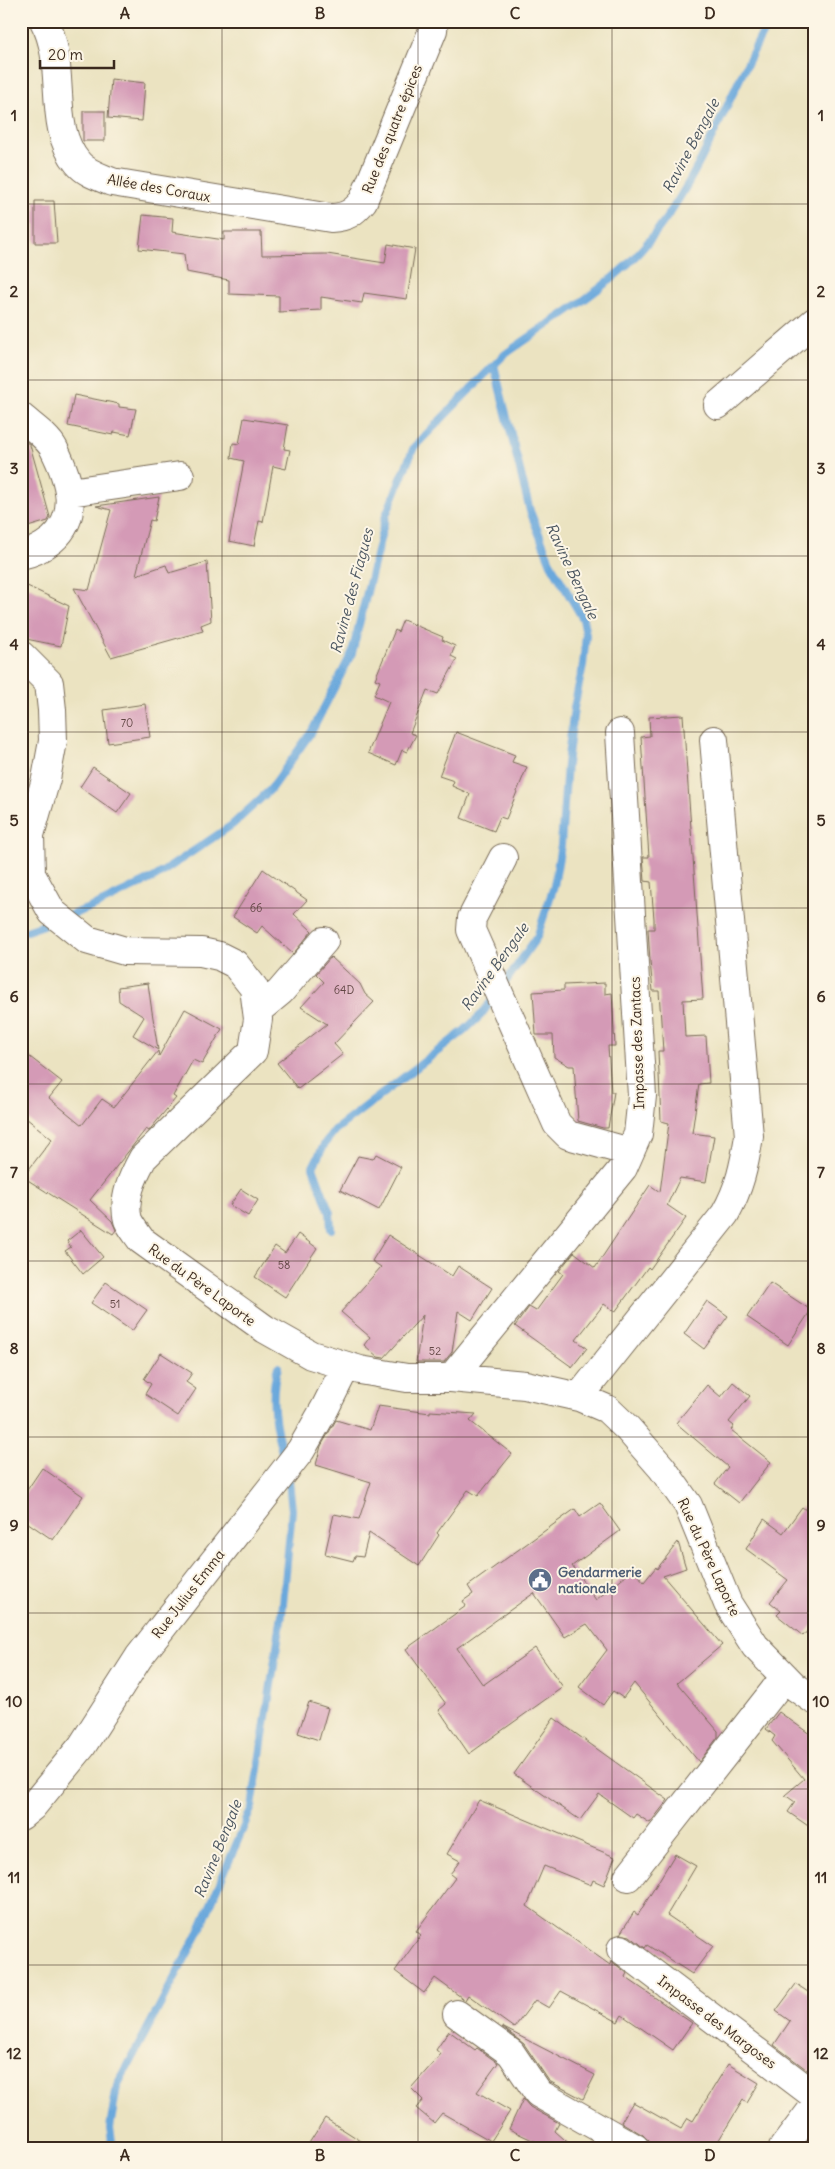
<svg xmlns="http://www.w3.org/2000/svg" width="835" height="2169" font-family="Delius,sans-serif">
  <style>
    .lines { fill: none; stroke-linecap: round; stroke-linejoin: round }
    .stream { stroke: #6aa8dc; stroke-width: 8 }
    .building { fill: #d49ab6 }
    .minor-casing { stroke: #796b57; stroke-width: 30 }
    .minor { stroke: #fff; stroke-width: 28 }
    .grid { fill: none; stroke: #3b2a1e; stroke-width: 1; stroke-opacity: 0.55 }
    .labels { text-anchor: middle; stroke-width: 4; stroke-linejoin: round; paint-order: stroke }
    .number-label { font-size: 11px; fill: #614644 }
    .street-label { font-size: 14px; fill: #3b2a1e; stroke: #fcf5e5 }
    .service-label { font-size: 14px; font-weight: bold; fill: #4e5e75; stroke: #fcf5e5; text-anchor: start }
    .water-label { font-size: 15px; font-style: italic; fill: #4b5660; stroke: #fcf5e5 }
    .neatline { fill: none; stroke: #3b2a1e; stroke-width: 2 }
    .grid-label { font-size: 16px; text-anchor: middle; font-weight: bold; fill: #3b2a1e }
  </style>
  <rect width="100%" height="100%" fill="#fcf5e5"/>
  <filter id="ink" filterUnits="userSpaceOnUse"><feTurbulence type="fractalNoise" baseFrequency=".02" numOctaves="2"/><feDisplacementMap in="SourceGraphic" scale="10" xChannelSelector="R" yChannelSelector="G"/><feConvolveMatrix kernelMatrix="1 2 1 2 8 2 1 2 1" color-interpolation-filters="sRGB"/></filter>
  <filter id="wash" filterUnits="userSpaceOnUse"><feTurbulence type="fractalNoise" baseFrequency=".0096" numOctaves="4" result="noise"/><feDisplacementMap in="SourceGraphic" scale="20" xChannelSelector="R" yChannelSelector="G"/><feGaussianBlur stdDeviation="1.12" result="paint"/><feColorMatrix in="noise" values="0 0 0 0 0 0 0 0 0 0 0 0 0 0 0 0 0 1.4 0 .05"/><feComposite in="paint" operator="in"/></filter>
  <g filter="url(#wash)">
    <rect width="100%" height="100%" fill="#ebe3c1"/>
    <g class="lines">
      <path class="stream" d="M68,916L97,905L155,877L232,825L270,790L312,731L352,653L386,515L414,447L494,365
        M21,933L55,921
        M502,987L537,937L554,886L561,845L567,764L574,708L583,665L586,635L583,619L551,564L530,511L494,365L504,355C543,327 595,296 629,263C696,196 724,102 769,21
        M331,1229L330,1213L313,1167L325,1143L335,1130L464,1031L481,1015L495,996
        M278,1367C269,1397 275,1427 283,1456
        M113,2148L110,2128L117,2086L199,1932L252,1807L282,1614L292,1510L289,1481"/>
    </g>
    <g id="blocks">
      <path class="building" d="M111,79L145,83L142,121L108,118Z
        M83,111H105V141H83Z
        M35,201H54L57,243H35Z
        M143,215L173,218L172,232L224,240V232H261L262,255L327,254L385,263L388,244L415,249L407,299L364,293L362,303L321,297V310L279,312V296L229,294V280L186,272L184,254L139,249Z
        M74,395L119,404V407L136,409L130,435L114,432L113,435L68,426Z
        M244,418L288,425L284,449L290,450L286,469L273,466L263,522L259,521L254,546L229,541L244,461L231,458L233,443L239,444Z
        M21,438L30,445L50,517L48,521L21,529Z
        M159,497L154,521L150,520L136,575L166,565L169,573L207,562L211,621L201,625L203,631L111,657L74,588L89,590L111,510L96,506Z
        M21,583L69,606L61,646L21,638Z
        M403,620L443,637L442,640L455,646L451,656L457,659L438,694L427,690L410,733L416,735L407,752L402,750L396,765L368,753L389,702L374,695L380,681L375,679L395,630L398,632Z
        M145,704L150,737L108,743L104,710Z
        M683,715L703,999L683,1000L685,1037L706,1036L709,1083L699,1084L692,1133L714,1136L706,1182L680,1178L667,1205L686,1218L650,1269L648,1267L615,1312L604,1304L576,1340L587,1348L572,1367L515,1326L529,1307L536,1311L563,1274L559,1271L574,1252L595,1268L650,1185L660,1192L669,1123L661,1121L658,1051H663L659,991H653L650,961L648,929H654V919L651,882L645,881L643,857H649L641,737L650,736L649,717Z
        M456,732L515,755L512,762L527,767L506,819L500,817L494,831L461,818L470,794L452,786L454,781L439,776Z
        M93,767L131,793L117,813L80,787Z
        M263,869L307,900L294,914L312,931L293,954L262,926L257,933L233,917Z
        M331,957L360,984L365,994L374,1002L334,1044L343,1054L298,1089L277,1063L327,1024L301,1007L324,982L316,974Z
        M148,983L151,1005L158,1050L133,1035L144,1017L119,1001L118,987Z
        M605,983V994L612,993L615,1046H608L611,1092H614L608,1128H603L578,1121L574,1066H569L554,1057L553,1035H536L533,992L564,990V985Z
        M185,1009L222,1029L202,1064L193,1060L173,1096L176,1098L152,1127L149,1131L146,1129L90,1200L112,1221L116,1230L113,1234L23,1177L52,1139L21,1114V1050L62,1082L49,1098L82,1125L102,1099L114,1107L158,1051L159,1056Z
        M376,1154L401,1167L379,1210L340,1190L358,1156L373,1159Z
        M241,1189L258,1200L248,1216L230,1205Z
        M81,1230L103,1257L83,1274L65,1251L71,1247L67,1241Z
        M298,1234L317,1248L285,1297L255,1277L275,1246L285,1253Z
        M388,1235L452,1276L458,1266L492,1288L472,1320L458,1311L452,1352L444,1362H416L423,1315L384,1358L378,1357L364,1345L370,1337L341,1312L381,1267L372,1261Z
        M106,1282L147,1310L132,1331L91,1303Z
        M770,1283L811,1310L788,1345L747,1317Z
        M707,1301L728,1316L704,1349L684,1334Z
        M161,1353L192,1373L186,1382L196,1389L178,1416L145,1394L151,1384L144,1379Z
        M733,1382L750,1396L729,1422L734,1426L731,1430L771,1462L739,1503L715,1484L728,1467L676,1423L707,1385L721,1397Z
        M378,1406L430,1413V1411L476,1414L470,1421L512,1454L478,1496L468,1490L437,1533L439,1535L419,1566L369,1533L363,1557L355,1556L353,1561L325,1554L334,1514L359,1519L371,1482L316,1465L321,1446L336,1420L370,1430Z
        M42,1468L83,1496L53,1540L21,1518V1499Z
        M600,1503L620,1531L572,1566L596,1600L633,1569L644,1582L656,1567L657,1569L678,1542L686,1568L663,1576L722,1645L677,1683L718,1731V1737L699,1762L634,1683L623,1698L613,1691L603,1705L579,1687L607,1650L587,1624L565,1637L534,1593L457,1648L483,1685L535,1648L563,1687L469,1754L439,1710L446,1704L406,1649L466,1606L463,1601L473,1594L468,1586L575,1509L580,1517Z
        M802,1507L814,1516V1623L803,1636L777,1615L781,1611L770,1602L788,1580L746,1549L764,1519L783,1533Z
        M309,1702L328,1708L319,1740L298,1733Z
        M779,1712L814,1737V1830L788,1812L795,1802L785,1795L804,1779L772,1741L775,1736L766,1729Z
        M554,1718L668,1800L650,1823L636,1814L633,1818L599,1794L580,1820L514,1774Z
        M479,1800L615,1857L604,1885L593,1880L591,1885L544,1866L527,1906L610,1965L611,1961L627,1973L625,1977L692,2023L673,2050L622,2015L618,2022L561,1991L549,2008L535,2000L514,2028L468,1995L465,2000L435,1978L424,1993L395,1971L421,1935L416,1931L455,1878L450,1874L460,1861L447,1854Z
        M675,1854L696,1866L667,1915L713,1946L692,1974L647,1945L645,1948L630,1936L620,1934L634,1912L638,1915Z
        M796,1984L814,1996V2066L810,2072L774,2045L790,2021L776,2011Z
        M502,2027L595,2075L583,2099L549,2081L524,2044Z
        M449,2031L475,2050L477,2048L498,2063L477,2092L510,2111L491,2141L442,2113L434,2123L416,2108L423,2100L411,2088L441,2054L436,2050Z
        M728,2064L759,2083L747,2103L743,2100L714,2148H651L649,2141L643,2135L621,2122L633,2102L681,2129L688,2118L693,2121Z
        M523,2099L530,2107L559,2123L555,2131L574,2148H549L509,2129Z
        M325,2118L372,2148H306Z"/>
    </g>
  </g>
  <g filter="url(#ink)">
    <use href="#blocks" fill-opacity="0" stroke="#796b57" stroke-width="1"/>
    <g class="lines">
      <g class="minor-casing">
        <path id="minor" d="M44,21C68,64 46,126 78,163C86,173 100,177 112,182L331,218C347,217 353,213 363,201L433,30L434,21
          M718,405L814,322
          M21,417C31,426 48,437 54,449C69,479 81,515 52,540C43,547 33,553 21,555
          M70,492L180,476
          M21,655L49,683L52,710L53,741L46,779L30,835L31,874L52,912L87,940L125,951L201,952L219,956L235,964L254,988L258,1019L253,1051L143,1158C133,1176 122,1199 128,1220C131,1227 137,1234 141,1240L265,1329L311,1355L360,1370L407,1378H451L525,1385L579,1397L607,1409L628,1429L662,1468L688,1505L728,1604L755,1646L794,1686L814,1700
          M503,858L472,918L471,930L557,1124L568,1135L630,1152
          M257,1011L280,992L324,941
          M451,1378L623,1168L638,1134L642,1096L620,733
          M579,1397L725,1214C740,1187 744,1167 749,1136L714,740
          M21,1816L32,1807L82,1746L139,1657L301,1450L325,1408L346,1366
          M628,1877L785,1677
          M621,1949L814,2095
          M457,2014L511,2053L538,2093L635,2148
          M783,2148L814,2107"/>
      </g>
      <use href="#minor" class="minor"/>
    </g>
  </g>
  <path class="grid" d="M222,21V2148M418,21V2148M612,21V2148M21,204H814M21,380H814M21,556H814M21,732H814M21,908H814M21,1084H814M21,1261H814M21,1437H814M21,1613H814M21,1789H814M21,1965H814"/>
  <defs>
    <g id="civic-disc" transform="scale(1.25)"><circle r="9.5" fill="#5c6f8a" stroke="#fcf5e5"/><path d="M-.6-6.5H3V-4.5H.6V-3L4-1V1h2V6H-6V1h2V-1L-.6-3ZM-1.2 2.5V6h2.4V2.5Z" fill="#fff"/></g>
  </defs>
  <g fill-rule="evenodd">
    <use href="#civic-disc" x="540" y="1580"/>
  </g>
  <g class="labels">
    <g class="number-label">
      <text x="127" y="727">70</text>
      <text x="256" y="912">66</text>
      <text x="344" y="994">64D</text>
      <text x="284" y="1269">58</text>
      <text x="115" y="1308">51</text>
      <text x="435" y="1355">52</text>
    </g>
    <g class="street-label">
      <text transform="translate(392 129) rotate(-68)" y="5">Rue des quatre épices</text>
      <text transform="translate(159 188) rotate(10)" y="5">Allée des Coraux</text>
      <text transform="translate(637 1043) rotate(-92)" y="5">Impasse des Zantacs</text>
      <text transform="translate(202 1285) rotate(36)" y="5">Rue du Père Laporte</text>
      <text transform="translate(709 1557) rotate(65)" y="5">Rue du Père Laporte</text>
      <text transform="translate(188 1594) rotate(-52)" y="5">Rue Julius Emma</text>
      <text transform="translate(717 2022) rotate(37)" y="5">Impasse des Margoses</text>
    </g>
    <g class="service-label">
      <text x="558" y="1577">Gendarmerie<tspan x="558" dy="16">nationale</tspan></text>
    </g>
    <g class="water-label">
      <text transform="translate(691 146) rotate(-62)" y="5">Ravine Bengale</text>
      <text transform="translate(572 571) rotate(65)" y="5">Ravine Bengale</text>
      <text transform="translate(352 591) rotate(-75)" y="5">Ravine des Fiagues</text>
      <text transform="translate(495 967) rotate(-54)" y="5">Ravine Bengale</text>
      <text transform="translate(218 1849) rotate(-68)" y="5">Ravine Bengale</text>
    </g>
  </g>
  <rect width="835" height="2169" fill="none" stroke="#fcf5e5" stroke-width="55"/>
  <path d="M40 60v8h74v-8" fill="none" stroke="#3b2a1e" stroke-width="2.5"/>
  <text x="48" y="60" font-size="15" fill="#3b2a1e" stroke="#fcf5e5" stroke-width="4" paint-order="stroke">20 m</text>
  <rect x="28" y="28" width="780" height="2114" class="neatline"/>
  <g class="grid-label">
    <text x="125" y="19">A</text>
    <text x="320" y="19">B</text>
    <text x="515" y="19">C</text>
    <text x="710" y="19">D</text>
    <text x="14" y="121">1</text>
    <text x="821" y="121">1</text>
    <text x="14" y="297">2</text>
    <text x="821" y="297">2</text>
    <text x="14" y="474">3</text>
    <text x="821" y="474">3</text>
    <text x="14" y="650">4</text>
    <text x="821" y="650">4</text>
    <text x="14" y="826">5</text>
    <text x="821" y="826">5</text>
    <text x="14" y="1002">6</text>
    <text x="821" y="1002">6</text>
    <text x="14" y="1178">7</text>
    <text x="821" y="1178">7</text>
    <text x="14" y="1354">8</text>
    <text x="821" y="1354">8</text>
    <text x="14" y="1531">9</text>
    <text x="821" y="1531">9</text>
    <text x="14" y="1707">10</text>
    <text x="821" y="1707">10</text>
    <text x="14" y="1883">11</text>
    <text x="821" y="1883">11</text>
    <text x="14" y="2059">12</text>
    <text x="821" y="2059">12</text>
    <text x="125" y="2161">A</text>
    <text x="320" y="2161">B</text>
    <text x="515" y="2161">C</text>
    <text x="710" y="2161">D</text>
  </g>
</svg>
